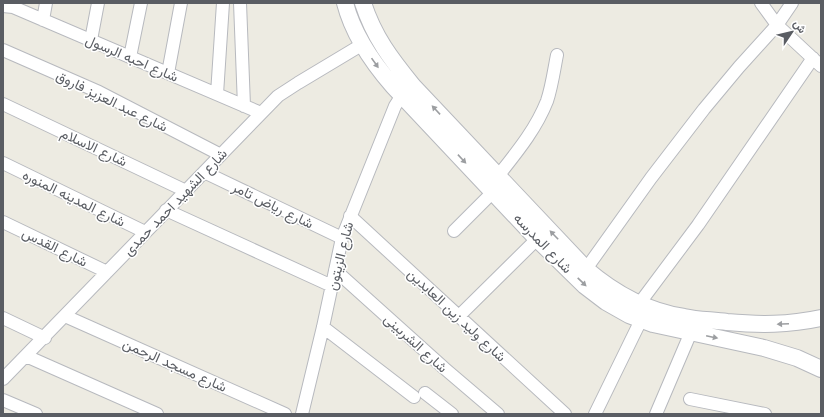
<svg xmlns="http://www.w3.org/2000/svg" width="824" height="417" font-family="Jost,Vazirmatn,sans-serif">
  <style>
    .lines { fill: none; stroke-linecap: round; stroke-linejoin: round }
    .minor-casing { stroke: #b7b9be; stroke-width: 14 }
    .tertiary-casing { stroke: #b7b9be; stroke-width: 18 }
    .minor { stroke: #fff; stroke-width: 12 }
    .tertiary { stroke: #fff; stroke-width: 16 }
    .oneway { fill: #9c9ea1 }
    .labels { text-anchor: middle; stroke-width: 3; stroke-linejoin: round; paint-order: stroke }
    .street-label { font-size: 14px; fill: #5a5d63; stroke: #fff }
  </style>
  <rect width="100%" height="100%" fill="#edebe2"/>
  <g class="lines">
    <g class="minor-casing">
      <path id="minor" d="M240,3L244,106
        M761,3L777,25L821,66
        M3,6L13,7L261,113
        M43,20L46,3
        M91,40L98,3
        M3,50L99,92L221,155
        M130,57L141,3
        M168,73L181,3
        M217,94L223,3
        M3,104L186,191
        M3,163L145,232
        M204,172L342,238
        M498,176C517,152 536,129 547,101C552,86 554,70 557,55
        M166,210L332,286
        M350,216L565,414
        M3,222L107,272
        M454,231L493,192
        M586,269L651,178L704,109L739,67L777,25L792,3
        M335,270L444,368L498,414
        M639,304L698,225L813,58
        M65,316L285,414
        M459,316L537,239
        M3,318L45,338
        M323,327L414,397
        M26,356L157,414
        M3,379L278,96L298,83L363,44
        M425,393L452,414
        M690,399L765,414
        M3,400L36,414
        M302,414L323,327L342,238L395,106L402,95L408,90
        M595,414L641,320
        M656,414L691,332"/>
    </g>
    <g class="tertiary-casing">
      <path id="tertiary" d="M345,3C353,34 372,62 393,86L537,239L585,286L606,302L629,315L653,324L764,348L797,358L821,369
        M363,3C374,37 391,59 413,86L586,269C615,294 646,311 684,317C698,320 712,320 727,322C760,325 788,325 821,318"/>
    </g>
    <use href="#minor" class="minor"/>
    <use href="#tertiary" class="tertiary"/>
  </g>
  <defs><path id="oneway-solid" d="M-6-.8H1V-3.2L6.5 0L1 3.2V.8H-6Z"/></defs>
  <g class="oneway">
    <use href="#oneway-solid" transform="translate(375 63) rotate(55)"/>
    <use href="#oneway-solid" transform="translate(436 110) rotate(-133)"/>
    <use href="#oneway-solid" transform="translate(462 159) rotate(47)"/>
    <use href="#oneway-solid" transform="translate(554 235) rotate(-134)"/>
    <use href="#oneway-solid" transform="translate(582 282) rotate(44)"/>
    <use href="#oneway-solid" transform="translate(783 324) rotate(177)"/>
    <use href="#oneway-solid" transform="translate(712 337) rotate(12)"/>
  </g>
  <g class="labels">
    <g class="street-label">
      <text transform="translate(132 58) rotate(23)" y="5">شارع احبه الرسول</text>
      <text transform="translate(112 101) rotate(26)" y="5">شارع عبد العزيز فاروق</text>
      <text transform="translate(94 147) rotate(25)" y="5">شارع الاسلام</text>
      <text transform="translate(74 198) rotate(26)" y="5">شارع المدينه المنوره</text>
      <text transform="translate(175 202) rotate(-46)" y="5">شارع الشهيد احمد حمدى</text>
      <text transform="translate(273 205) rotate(26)" y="5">شارع رياض تامر</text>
      <text transform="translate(543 243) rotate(46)" y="5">شارع المدرسه</text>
      <text transform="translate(55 247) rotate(26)" y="5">شارع القدس</text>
      <text transform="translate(340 256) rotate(-76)" y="5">شارع الزيتون</text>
      <text transform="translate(457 315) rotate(43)" y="5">شارع وليد زين العابدين</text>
      <text transform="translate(416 343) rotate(42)" y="5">شارع الشربينى</text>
      <text transform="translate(175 365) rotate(24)" y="5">شارع مسجد الرحمن</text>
    </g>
  </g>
  <rect width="824" height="417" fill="none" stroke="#5a5d63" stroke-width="8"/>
  <g transform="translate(792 32) rotate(55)" stroke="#ffffff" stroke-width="3" paint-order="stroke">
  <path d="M0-3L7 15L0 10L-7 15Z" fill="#5a5d63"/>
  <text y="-6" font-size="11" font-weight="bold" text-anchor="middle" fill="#5a5d63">ش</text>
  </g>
</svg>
